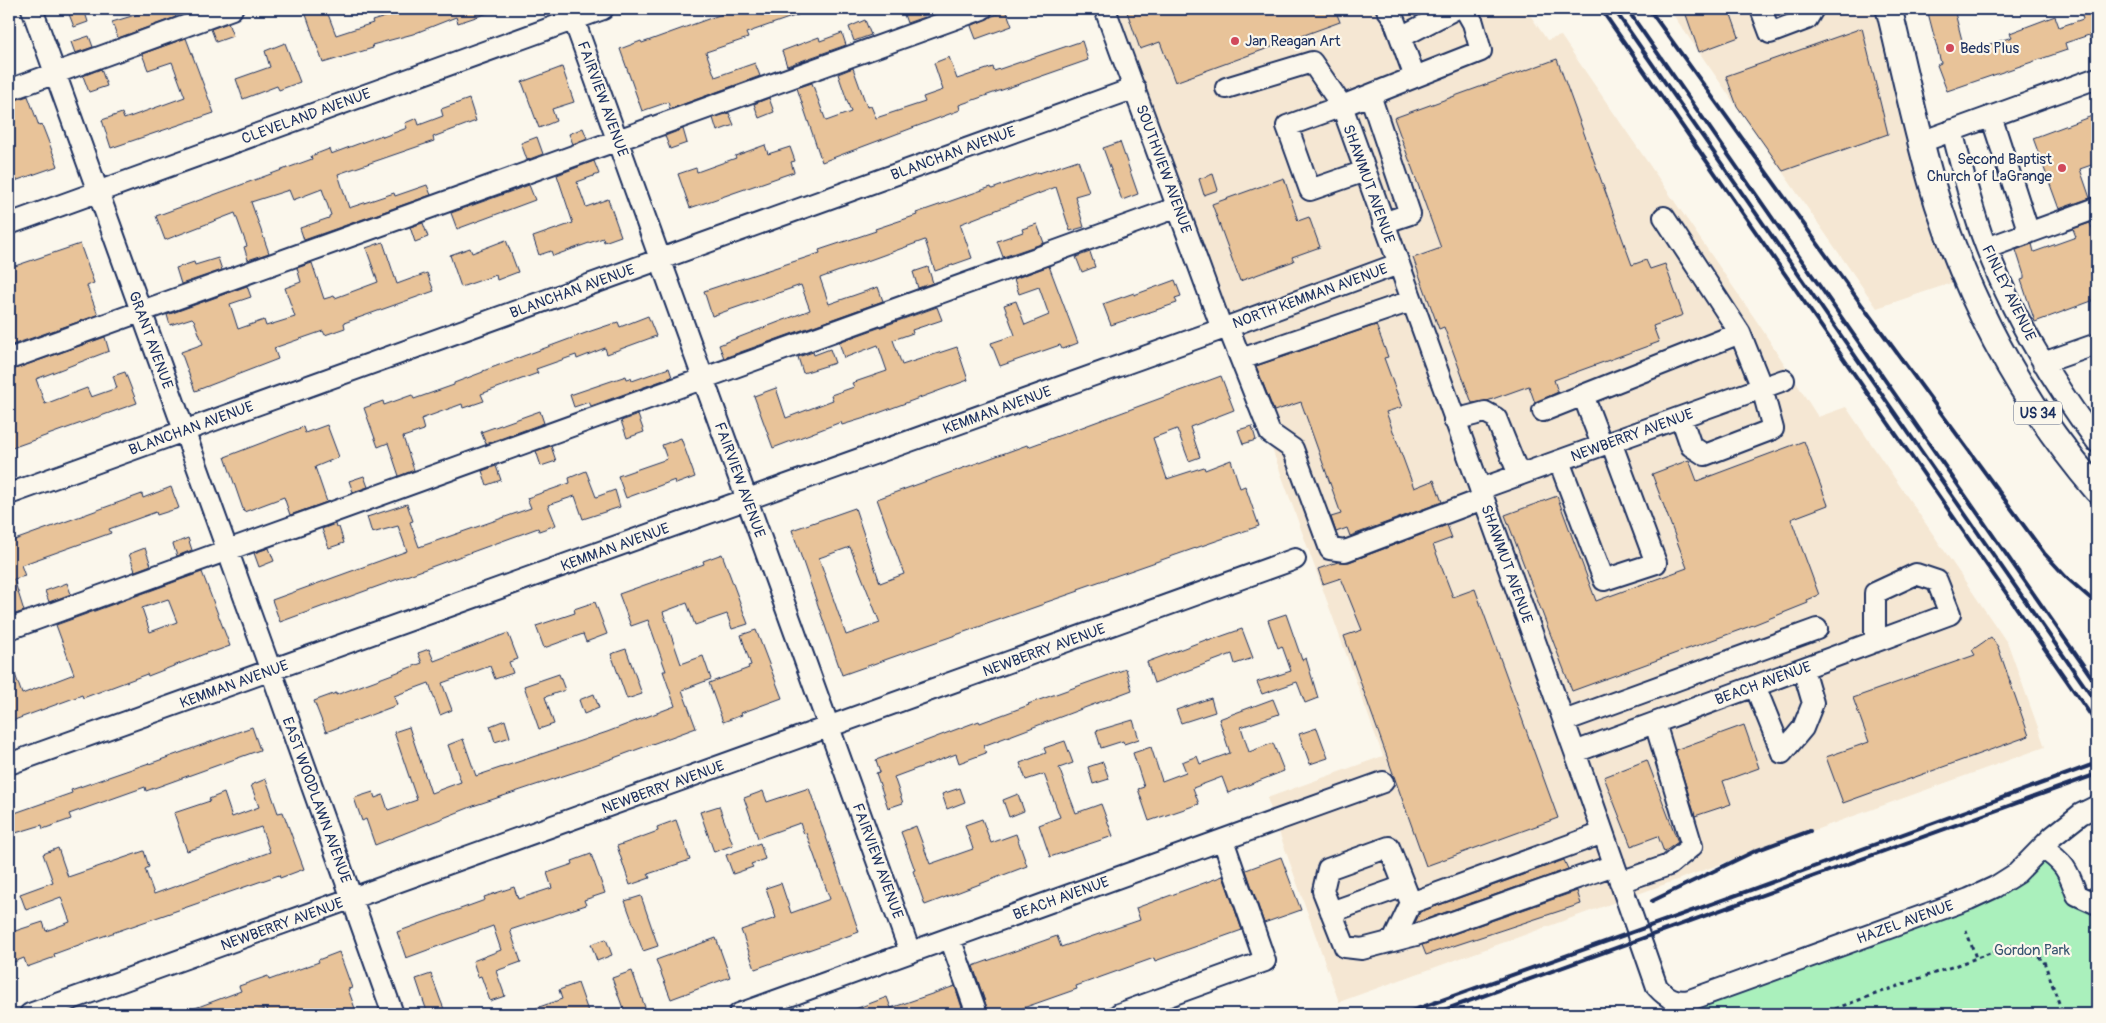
<svg xmlns="http://www.w3.org/2000/svg" width="2106" height="1023" font-family="Pangolin,sans-serif">
  <style>
    .built { fill: #f5e7d3 }
    .green { fill: #aaf0bc; stroke: #62908d }
    .building { fill: #e8c399; stroke: #1b2f5e; fill-rule: evenodd }
    .lines { fill: none; stroke-linecap: round; stroke-linejoin: round }
    .minor-casing { stroke: #1b2f5e; stroke-width: 24 }
    .major-casing { stroke: #1b2f5e; stroke-width: 29 }
    .path { stroke: #1b2f5e; stroke-width: 3; stroke-dasharray: 4 4; stroke-linecap: butt }
    .minor { stroke: #fbf7ec; stroke-width: 20 }
    .major { stroke: #fbf7ec; stroke-width: 25 }
    .rail { stroke: #1b2f5e; stroke-width: 4 }
    .poi-dot { fill: #d1495b; stroke: #fbf7ec; stroke-width: 2 }
    .labels { text-anchor: middle; stroke-width: 4.5; stroke-linejoin: round; paint-order: stroke }
    .shield { fill: #fbf7ec; stroke: #5e6b89; stroke-width: 1 }
    .shield-label { font-size: 14px; font-weight: bold; fill: #1b2f5e }
    .poi-label { font-size: 15px; fill: #1b2f5e; stroke: #fbf7ec; text-anchor: start }
    .street-label { font-size: 15px; fill: #1b2f5e; stroke: #fbf7ec }
    .park-label { font-size: 15px; fill: #385671; stroke: #fbf7ec }
  </style>
  <rect width="100%" height="100%" fill="#fbf7ec"/>
  <filter id="ink" filterUnits="userSpaceOnUse"><feTurbulence type="fractalNoise" baseFrequency=".02" numOctaves="2"/><feDisplacementMap in="SourceGraphic" scale="10" xChannelSelector="R" yChannelSelector="G"/><feConvolveMatrix kernelMatrix="1 2 1 2 8 2 1 2 1" color-interpolation-filters="sRGB"/></filter>
  <g filter="url(#ink)">
    <path class="built" d="M1113,9H1526L1547,40L1561,36L1760,326L1818,417L1846,407L2008,644L2045,747L1339,1002L1267,798L1383,756Z
      M1669,9H1889L1963,279L1877,308Z"/>
    <path class="green" d="M2044,859L2097,910V1014H1679L1967,910Z"/>
    <path class="building" d="M67,9H84L88,22L74,27Z
      M155,9H173L176,17L118,38L112,22Z
      M304,9H326L336,35L373,23L372,21L411,9H494V11L458,23L456,17L413,34L372,45L373,48L323,63Z
      M720,9H809V11L746,33L748,38L706,52L715,77L755,63L760,76L670,109L668,102L642,111L620,49L641,41L642,43L722,14Z
      M902,9H921L924,17L907,23Z
      M1126,9H1335L1340,22L1175,82L1160,42L1140,49Z
      M1684,9H1729L1739,37L1699,52Z
      M1927,9H1954L1965,52L2012,37L2010,33L2055,16L2059,27L2083,19L2080,9H2097V53H2095L2089,35L2065,43L2067,50L1947,91L1937,65L1941,63Z
      M1006,10L1012,26L976,39L971,26Z
      M865,20L871,35L854,41L849,27Z
      M228,23L233,36L216,42L211,29Z
      M1862,28L1888,134L1783,171L1737,106L1726,76Z
      M842,33L846,45L787,66L782,51L819,37L820,41Z
      M89,36L93,47L75,53L71,42Z
      M186,38L214,113L111,148L102,120L122,113L124,119L185,97L172,62L148,70L142,54Z
      M1082,41L1088,60L959,105L960,110L822,162L797,88L812,83L826,121L851,112L838,74L853,68L867,107L871,106L876,118L925,102L923,97L943,90L934,63L949,57L957,79L993,67L994,71Z
      M285,43L300,82L279,90L277,86L243,99L236,79L270,67L265,51Z
      M1557,59L1632,265L1646,260L1650,269L1665,264L1683,315L1653,326L1659,342L1554,380L1558,392L1535,403L1529,386L1487,401L1472,403L1444,327L1439,329L1413,258L1441,248L1394,118Z
      M562,67L574,102L552,109L556,121L539,128L522,82Z
      M101,69L107,86L89,92L83,76Z
      M28,96L39,126L42,125L58,166L9,183V102Z
      M769,98L774,112L759,118L754,104Z
      M469,99L476,121L433,137L434,141L338,174L349,208L394,193L395,196L427,185L431,195L304,240L300,228L329,218V216L331,215L322,189L293,200L289,190L251,202L269,253L248,260L244,247L247,246L235,213L165,240L156,216L312,159L311,156L329,149L331,154L382,135L383,137L407,128L405,123L417,118L419,125L443,116L441,109Z
      M729,113L734,125L717,131L713,118Z
      M2092,116L2097,131V163L2080,169L2090,198L2059,209L2033,138Z
      M583,128L587,138L573,144L569,134Z
      M683,129L687,143L670,149L665,136Z
      M537,137L543,154L527,160L521,143Z
      M1120,142L1138,194L1122,200L1103,148Z
      M765,145L768,154L790,147L795,161L791,162L794,172L690,208L678,174L696,168L697,172L736,158L735,156Z
      M1078,160L1089,192L1075,196L1084,227L1070,231L1056,187L960,224L972,258L935,271L925,240L820,278L829,304L878,287L883,301L724,358L719,345L810,310L801,285L712,316L704,291L820,253L819,250L876,231L875,229L917,215L916,213L991,187L992,189L1038,172L1039,173Z
      M594,161L599,174L577,182L586,207L608,199L621,236L604,242L603,238L553,256L551,251L539,255L533,237L573,223L557,175Z
      M1213,174L1218,190L1204,195L1199,179Z
      M1284,178L1298,221L1309,217L1320,247L1292,257L1294,261L1240,281L1212,204Z
      M529,185L535,200L457,229L451,213Z
      M423,223L428,237L415,242L410,227Z
      M2090,223L2097,242V299L2035,322L2021,280L2024,279V275L2016,250L2032,244L2034,252L2076,237L2073,229Z
      M1037,224L1044,243L1003,257L997,241L1023,232L1022,229Z
      M506,240L518,272L497,280L496,275L461,287L450,255L470,248L472,253Z
      M383,242L397,284L427,273L434,291L344,323L345,328L325,335L323,331L274,348L278,359L195,391L181,352L203,344L194,320L192,318L170,325L167,315L247,286L251,297L230,304L238,329L264,320L266,326L295,317L285,288L301,282L297,268L312,263L324,299L334,296L335,298L378,282L366,248Z
      M80,244L94,283L87,286L98,315L9,346V268Z
      M1090,252L1095,267L1082,272L1076,257Z
      M218,258L222,270L181,284L176,268L194,262L195,265Z
      M1049,266L1078,343L1062,349L1060,345L1000,366L991,343L1015,335L1004,305L1016,301L1025,325L1049,315L1039,287L1019,294L1014,279Z
      M928,267L933,283L918,288L913,272Z
      M1175,280L1181,296L1175,298L1177,303L1111,325L1103,304L1134,293V295Z
      M937,307L942,320L912,330L913,333L893,340L902,365L957,347L968,380L865,418L842,425L841,422L773,448L754,396L776,388L786,418L833,400L831,395L854,387L852,383L887,371L878,345L844,358L839,342Z
      M648,316L656,336L607,354L605,348L577,359L576,355L536,369L538,373L481,394L484,401L463,408L462,404L421,419L424,430L403,437L414,470L399,476L388,443L378,447L364,408L383,401L384,405L412,395L414,399L454,385V383L483,372V371L591,331L618,322L620,327Z
      M1376,325L1388,357L1384,358L1402,407L1386,412L1414,488L1434,480L1442,502L1350,536L1347,528L1336,532L1331,517L1341,514L1301,402L1274,411L1256,366Z
      M105,337L109,351L36,379L45,404L87,388L91,397L117,388L113,376L125,372L137,403L9,449V371Z
      M830,349L835,363L803,373L798,357L813,352L814,355Z
      M669,368L672,377L591,406L589,402L574,407L570,395L626,376L627,379L631,378L632,381Z
      M1221,376L1234,410L1190,427L1200,457L1189,461L1177,429L1153,438L1167,479L1204,467L1205,470L1231,460L1240,488L1245,486L1259,526L1078,589L1079,591L1044,603V604L842,675L792,530L855,508L880,583L904,574L877,499L1027,445L1028,447ZM850,547L880,623L846,635L819,558Z
      M540,411L544,423L486,444L481,432Z
      M638,415L644,432L627,438L621,421Z
      M327,425L339,457L315,467L327,502L290,515L284,497L244,512L225,457L303,427L305,433Z
      M1252,426L1256,440L1243,444L1238,430Z
      M681,438L695,477L676,484L675,480L626,498L618,476L667,459L662,445Z
      M1804,441L1828,505L1791,519L1819,595L1807,600L1808,603L1748,627L1572,691L1505,515L1557,496L1596,601L1687,568L1652,474L1689,460L1697,481Z
      M551,446L556,461L541,466L536,451Z
      M496,466L501,480L487,485L482,471Z
      M586,471L596,497L615,490L620,507L583,519L575,496L548,505L556,525L539,531L538,528L280,622L272,600L407,551L398,526L372,533L367,517L407,504L413,521L410,522L419,547L531,508L527,498L570,483L569,478Z
      M364,476L368,487L353,492L349,481Z
      M171,487L179,508L157,515L156,512L109,529L111,533L21,565L25,576L14,579L24,611L9,616V537L11,536L12,541L142,494L143,498Z
      M335,524L336,528L339,527L344,543L329,548L322,529Z
      M1447,525L1452,538L1433,545L1453,597L1475,589L1558,818L1426,866L1344,636L1362,630L1341,578L1323,584L1318,569L1338,562H1349Z
      M188,538L192,550L177,556L173,544Z
      M145,548L151,565L135,571L129,554Z
      M269,548L274,561L259,567L254,553Z
      M722,554L748,624L732,629L727,614L695,625L687,603L663,612L681,664L703,656L711,679L682,690L696,728L578,771L476,805L375,845L366,819L362,821L354,798L373,792L375,798L383,795L388,810L417,800L394,732L409,727L431,793L461,782L448,745L463,739L476,776L607,732L675,706L663,671H666L648,620L631,626L619,594L704,564L703,561Z
      M202,572L230,646L213,652L212,651L166,669L148,676L147,674L83,698L82,695L9,722V663H11L22,694L74,674L56,625ZM168,599L177,622L150,632L142,608Z
      M67,583L71,594L49,602L45,591Z
      M595,602L607,634L586,642L583,634L544,648L536,626L575,613L574,609Z
      M1286,614L1302,660L1306,658L1318,698L1305,703L1297,682L1262,694L1257,682L1291,671L1282,646L1278,648L1268,620Z
      M1242,629L1253,658L1235,664L1232,654L1154,683L1147,662L1208,639V641Z
      M756,630L782,698L741,713L742,715L723,722L709,683L749,668L748,666L751,665L741,635Z
      M508,633L518,659L509,662L513,673L495,679L490,666L442,683L452,710L440,715L429,683L394,696L397,705L326,732L314,701L336,693V695L422,663L418,653L429,649L434,661Z
      M1991,637L1998,647L2029,736L1843,803L1826,757L1869,742L1853,698L1975,655L1972,650Z
      M626,649L642,694L627,699L611,654Z
      M1126,669L1132,690L983,746L986,753L959,763L956,754L894,777L903,803L888,808L876,773L880,772L876,760L952,731L979,721L980,723L1029,705L1028,704Z
      M559,674L565,690L545,697L554,724L539,729L524,686Z
      M594,694L599,708L584,714L579,700Z
      M1211,698L1215,712L1181,723L1176,710Z
      M1273,699L1279,714L1241,727L1249,752L1273,743L1284,771L1228,793L1222,777L1193,788L1199,804L1149,821L1138,789L1144,787L1133,753L1151,747L1162,781L1186,772L1182,762L1197,756L1200,764L1230,753L1219,719Z
      M505,720L510,737L495,742L490,726Z
      M1133,720L1139,739L1124,744L1123,741L1101,748L1096,731Z
      M1744,725L1759,768L1723,781L1731,804L1695,816L1675,750Z
      M252,727L260,750L146,791L145,787L69,814L71,819L43,829L42,825L9,835V815L72,793L71,790L149,763V764Z
      M1317,728L1328,758L1310,764L1299,734Z
      M1065,741L1073,763L1059,768L1076,813L1101,804L1113,836L1050,857L1039,825L1060,817L1044,774L1026,780L1020,763L1046,753L1044,748Z
      M1647,760L1678,842L1664,852L1658,836L1631,846L1604,777Z
      M1103,762L1109,779L1093,784L1088,767Z
      M266,779L278,813L283,812L304,869L280,878L279,875L98,938L54,954L55,957L27,967L24,958L9,964V933L43,922L46,931L70,922L61,897L26,910L20,894L53,882L43,854L58,848L68,877L144,851L149,867L145,869L154,894L270,852L261,827L187,851L174,813L210,801L209,799L224,793L232,817L259,807L251,785Z
      M809,788L859,932L755,969L741,930L776,918L766,888L781,883L791,913L830,899L806,833L804,834L800,823L758,838L744,798L763,791L767,802Z
      M960,788L965,802L947,809L942,794Z
      M1018,794L1024,811L1009,817L1003,800Z
      M719,806L733,845L714,852L700,812Z
      M982,819L991,843L1016,834L1027,866L925,905L913,871L915,870L901,832L916,826L930,864L973,849L965,825Z
      M676,820L690,860L648,874L650,878L630,885L617,846L658,831L657,827Z
      M760,843L765,859L751,864L753,867L733,874L726,855Z
      M591,854L605,893L584,900L586,905L510,930L521,962L496,971L505,996L490,1001L481,976L478,977L473,961L501,950L493,926L406,958L397,932L485,900L484,897L514,887L518,899L552,888L547,873L573,864L572,861Z
      M1281,857L1301,910L1264,923L1246,870Z
      M1564,860L1568,869L1415,923L1420,912Z
      M1223,876L1242,930L1155,961L1154,958L1076,986L1077,989L1006,1014H989L973,966L1057,936L1061,947L1140,920L1136,908Z
      M1577,891L1581,904L1426,955L1422,945Z
      M641,896L658,946L643,951L625,901Z
      M716,938L730,977L671,999L656,960Z
      M606,939L612,955L597,961L591,944Z
      M339,952L352,988L348,989L357,1014H268L267,1008L250,1014H182V1013L241,991L239,986L268,976L269,980L319,962L318,960Z
      M632,971L646,1010L633,1014H625L612,978Z
      M431,974L440,999L446,1014H428L422,997L416,979Z
      M578,983L589,1014H525V1012L562,999L559,990Z
      M955,986L964,1014H845V1013L887,997L891,1008Z"/>
    <g class="lines">
      <g class="minor-casing">
        <path id="minor" d="M32,9L271,671L393,1014
          M570,9L910,952
          M1105,9L1222,329
          M1761,9L1770,33L1807,19L1813,9
          M1401,37L1455,9
          M1415,77L1481,51L1473,23L1465,9
          M1226,88L1312,62L1342,106L1575,752L1657,987C1667,998 1676,1003 1690,1000L1969,899L1995,887L2017,873L2052,837L2081,814L2097,806
          M9,90L232,9
          M1370,95L1410,214L1383,223
          M1991,116L2029,233
          M1952,130C1961,166 1970,202 1982,236C2009,310 2050,379 2097,442
          M1921,142L2097,78
          M1365,171L1310,190L1287,126L1342,106L1415,77L1393,17L1387,9
          M1664,217L1740,333
          M9,224L603,9
          M1987,248L2097,208
          M1228,327L1270,433L1293,449L1330,549L1345,551L1483,499
          M9,359L982,9
          M1241,359L1411,301
          M2043,363L2097,344
          M1583,395L1602,445
          M1543,411L1740,333L1762,388L1773,429L1705,455L1691,446L1681,417
          M1454,420L1485,412L1496,418L1519,475
          M1559,461L1604,580L1656,563L1611,442
          M1480,489L1784,380
          M9,494L1135,88
          M9,629L1178,207
          M1755,686L1782,753L1803,728L1813,703L1803,669
          M1564,721L1817,629
          M1575,752C1700,706 1825,661 1950,614L1937,581L1916,574L1875,593V642
          M9,764L1222,329L1398,264
          M2042,848C2064,862 2068,870 2077,895L2097,904
          M1620,882L1669,865L1692,846L1655,723
          M1411,903L1389,847L1328,869L1323,891L1345,947L1362,949L1416,935L1614,865
          M1331,912L1404,886
          M950,938L977,1014
          M1393,941L1411,903L1603,833
          M30,1014L1295,559
          M739,1014L1383,782
          M1119,1014L1265,961L1223,840"/>
      </g>
      <g class="major-casing">
        <path id="major" d="M1889,9C1905,74 1918,140 1938,204C1972,309 2025,406 2097,490"/>
      </g>
      <path class="path" d="M1966,930L1976,958
        M1820,1014L2010,946L2043,959L2063,1014"/>
      <use href="#minor" class="minor"/>
      <use href="#major" class="major"/>
      <path class="rail" d="M1422,9L1424,11
        M1601,9L2097,724
        M1614,9L2097,704
        M1627,9L2097,685
        M1649,9L1864,308L2044,553L2066,577L2097,604
        M1652,901L1755,851L1810,831
        M1403,1014L1745,892L2097,763
        M1433,1014L2097,774"/>
    </g>
  </g>
  <g class="poi-dot">
    <circle cx="1235" cy="41" r="5"/>
    <circle cx="1950" cy="48" r="5"/>
    <circle cx="2062" cy="168" r="5"/>
  </g>
  <g class="labels">
    <rect class="shield" x="2014" y="401.5" width="48" height="23" rx="4"/>
    <g class="shield-label">
      <text x="2038" y="418">US 34</text>
    </g>
    <g class="poi-label">
      <text x="1245" y="46">Jan Reagan Art</text>
      <text x="1960" y="53">Beds Plus</text>
      <text x="2052" y="164" text-anchor="end">Second Baptist<tspan x="2052" dy="17">Church of LaGrange</tspan></text>
    </g>
    <g class="street-label">
      <text transform="translate(603 99) rotate(70)" y="5">FAIRVIEW AVENUE</text>
      <text transform="translate(306 116) rotate(-20)" y="5">CLEVELAND AVENUE</text>
      <text transform="translate(953 153) rotate(-20)" y="5">BLANCHAN AVENUE</text>
      <text transform="translate(1164 169) rotate(70)" y="5">SOUTHVIEW AVENUE</text>
      <text transform="translate(1369 184) rotate(70)" y="5">SHAWMUT AVENUE</text>
      <text transform="translate(572 291) rotate(-20)" y="5">BLANCHAN AVENUE</text>
      <text transform="translate(2009 293) rotate(64)" y="5">FINLEY AVENUE</text>
      <text transform="translate(1310 296) rotate(-20)" y="5">NORTH KEMMAN AVENUE</text>
      <text transform="translate(151 340) rotate(70)" y="5">GRANT AVENUE</text>
      <text transform="translate(997 410) rotate(-20)" y="5">KEMMAN AVENUE</text>
      <text transform="translate(191 428) rotate(-20)" y="5">BLANCHAN AVENUE</text>
      <text transform="translate(1632 435) rotate(-20)" y="5">NEWBERRY AVENUE</text>
      <text transform="translate(740 480) rotate(70)" y="5">FAIRVIEW AVENUE</text>
      <text transform="translate(615 547) rotate(-20)" y="5">KEMMAN AVENUE</text>
      <text transform="translate(1507 564) rotate(70)" y="5">SHAWMUT AVENUE</text>
      <text transform="translate(1044 650) rotate(-20)" y="5">NEWBERRY AVENUE</text>
      <text transform="translate(1763 683) rotate(-20)" y="5">BEACH AVENUE</text>
      <text transform="translate(234 684) rotate(-20)" y="5">KEMMAN AVENUE</text>
      <text transform="translate(663 787) rotate(-20)" y="5">NEWBERRY AVENUE</text>
      <text transform="translate(317 800) rotate(70)" y="5">EAST WOODLAWN AVENUE</text>
      <text transform="translate(878 861) rotate(70)" y="5">FAIRVIEW AVENUE</text>
      <text transform="translate(1061 898) rotate(-20)" y="5">BEACH AVENUE</text>
      <text transform="translate(1905 922) rotate(-20)" y="5">HAZEL AVENUE</text>
      <text transform="translate(282 924) rotate(-20)" y="5">NEWBERRY AVENUE</text>
    </g>
    <g class="park-label">
      <text x="2032" y="955">Gordon Park</text>
    </g>
  </g>
  <rect width="2106" height="1023" fill="none" stroke="#fbf7ec" stroke-width="30"/>
  <rect x="15" y="15" width="2076" height="993" fill="none" stroke="#1b2f5e" stroke-width="2" filter="url(#ink)"/>
</svg>
